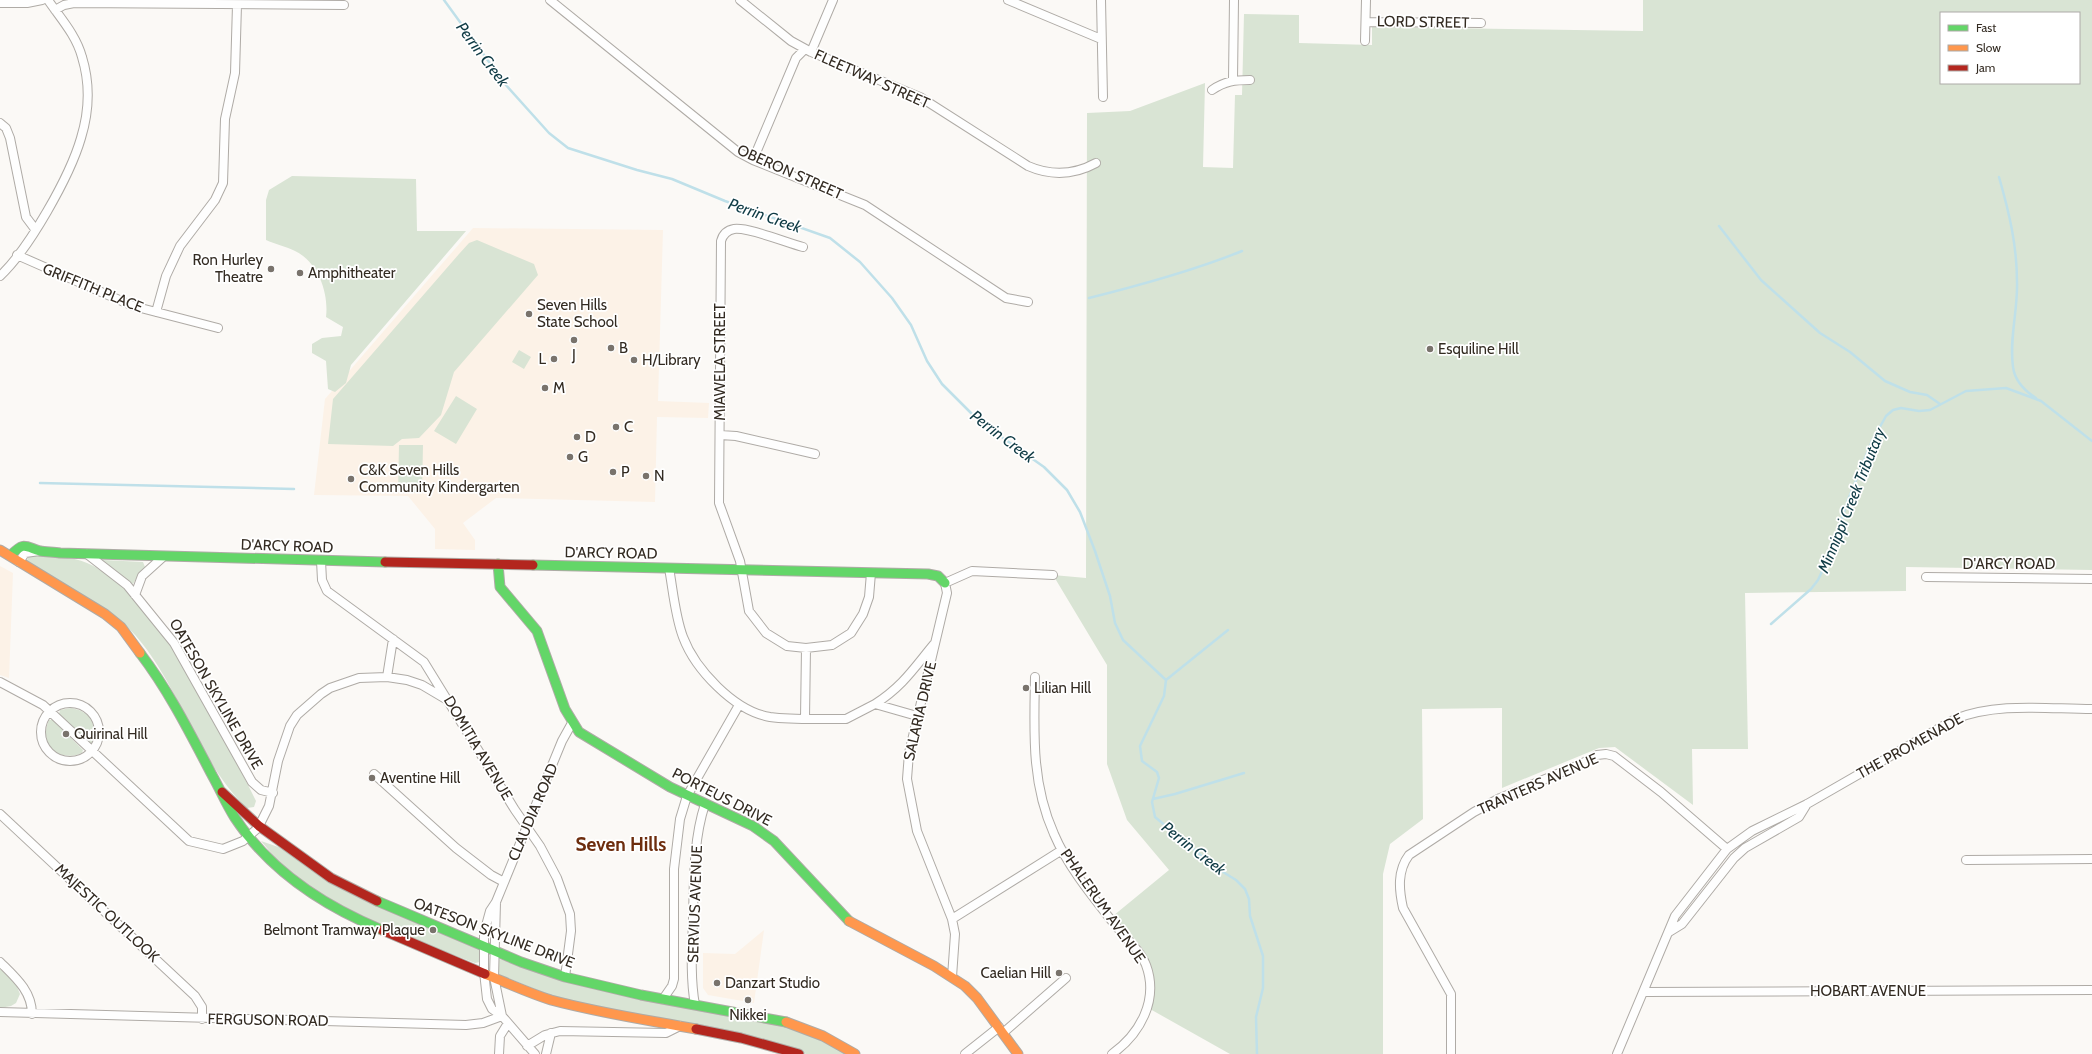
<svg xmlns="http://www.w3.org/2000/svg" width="2092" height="1054" font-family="Cabin,sans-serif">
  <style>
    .built { fill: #fcf2e7 }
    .green { fill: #d9e4d4; fill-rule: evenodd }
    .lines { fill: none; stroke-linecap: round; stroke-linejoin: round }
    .stream { stroke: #bfe0e9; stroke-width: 2.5 }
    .street-casing { stroke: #afaba6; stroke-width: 10 }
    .fast-casing { stroke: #afaba6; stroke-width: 11 }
    .slow-casing { stroke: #afaba6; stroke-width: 11 }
    .jam-casing { stroke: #afaba6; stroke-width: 11 }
    .street { stroke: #fefefe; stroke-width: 8 }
    .fast { stroke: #63d668; stroke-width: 9 }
    .slow { stroke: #ff974d; stroke-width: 9 }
    .jam { stroke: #b3261e; stroke-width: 9 }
    .poi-dot { fill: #79736c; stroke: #fff; stroke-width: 1.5 }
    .labels { text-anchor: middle; stroke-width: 3.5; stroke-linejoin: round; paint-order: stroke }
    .street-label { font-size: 15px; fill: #332b22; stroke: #fff }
    .poi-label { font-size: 15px; fill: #332b22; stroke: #fff; text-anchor: start }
    .water-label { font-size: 16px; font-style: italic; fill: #0f3b45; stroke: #fff }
    .district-label { font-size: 19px; font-weight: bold; fill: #6d2d0e; stroke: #fff }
  </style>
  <rect width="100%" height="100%" fill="#fbf9f6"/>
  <path class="built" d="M473,228L663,230L658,401L709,403L708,418L657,417L655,502L496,498L463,523L475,540V550L435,549V529L408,496L314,495L325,399Z
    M0,566L13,573L9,678L0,675Z
    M764,930L754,1003L708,995L703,988V953L735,954Z"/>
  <path class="green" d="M1643,0H2092V570L1906,567V591L1745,593L1748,749H1692L1693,805L1615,747L1599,748L1502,788V708L1422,709L1423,819L1390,844L1383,874V1054H1230L1150,1009C1159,957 1146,952 1113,916L1169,870L1127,820L1107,764V665L1053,575L1086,578L1087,113L1130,111L1205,83L1203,167L1233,168L1235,95H1242L1244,14L1299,15V43L1372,45V27L1643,31ZM1941,13H2079V83H1941Z
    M292,176L416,179L417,231H466L351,365L346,383L335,392L328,389L326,361L312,353V344L322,338L341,336L343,327L326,317C329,293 318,262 295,251C285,246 275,244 266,240V200L269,190Z
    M477,240L534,264L538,275L454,372L441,415L419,438L402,439L393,446L328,444L333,399L459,254L469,243Z
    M519,350L531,357L524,369L512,362Z
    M456,396L477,409L456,444L434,431Z
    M399,445H423L422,493L398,492Z
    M33,555C50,557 72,556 87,563C158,594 211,717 247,783L256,801L254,807L247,808C197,761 181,688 136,636C106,601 62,588 27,561L28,556Z
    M103,560L143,562L145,567L140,572L133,584L103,562Z
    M71,708C90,711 100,725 92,743H88L59,714L60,710Z
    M49,720H53L83,750L82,753C58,763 38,745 49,720Z
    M261,841L284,849L480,947V962L475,963L368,922L294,880Z
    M498,959L789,1025L850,1054H806L798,1051L562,1000L498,974Z
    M0,966L15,982L20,994L16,1003L11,1006L0,1008Z"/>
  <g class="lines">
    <path class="stream" d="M444,0L505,84L549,133L568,148L637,170L672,179L725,201L830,238L860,262L892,298L911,325L927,361L942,384L973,415L996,433L1044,467L1067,490L1080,512L1095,551L1110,596L1115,623L1123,640L1166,680L1164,696L1140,746L1142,761L1157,772L1159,778L1152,802L1155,817L1215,867L1236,880L1245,889L1249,899L1250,916L1263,956V988L1256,1017L1257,1054
      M1999,177C2009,212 2017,245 2017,282C2018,310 2009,339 2013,367C2015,382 2025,391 2036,398
      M1719,226L1761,280L1820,333L1850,352L1885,381L1910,392L1927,395L1940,404
      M1089,298C1141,285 1193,271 1242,251
      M40,483L294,489
      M1771,624L1811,589L1818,580L1831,552L1848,500L1872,441L1886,416L1893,410L1901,408L1919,411L1930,410L1966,391L2006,388L2041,401L2092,441
      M1166,680L1228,630
      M1153,799L1175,794L1244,773"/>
    <g class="street-casing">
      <path id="street" d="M550,0L738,152L753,160L865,205L1006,298L1028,302
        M740,0L791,41L811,52L920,97L1028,166C1051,176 1074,175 1096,163
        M1008,0L1101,39
        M1101,0L1103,97
        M0,3H27L42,0
        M55,10L64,5L74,3L344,5
        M1366,22L1481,23
        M1365,41L1366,0
        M811,52L833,0
        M1233,79L1234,0
        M1212,90C1225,81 1235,80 1250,80
        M0,123L6,128L10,138L26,217L35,229
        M753,160L796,58L805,49
        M803,247C787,243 749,227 734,229C728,230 723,234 721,241L719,503L740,561L749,611L766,633L787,646L806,648L832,645L851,633L863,614L869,597L871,573
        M17,255L133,306L218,328
        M0,276C29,249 70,176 81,138C89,112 90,83 82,57C76,35 61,19 48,0
        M156,312L166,276L180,246L215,200L223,183L225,119L235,73L237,5
        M720,435L736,436L815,454
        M87,554L127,585L174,643L252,782L261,790L273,793
        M321,561L322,580L327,591L424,662L515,810L540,846L557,878L570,914L571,931L565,977
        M19,562L25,553L40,551
        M669,568C673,590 675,616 683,637C695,669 734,711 770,717C792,720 817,719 840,719H846L875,704L917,716
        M1926,577L2092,579
        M135,595L142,576L163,557
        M387,677L393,639
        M1035,677C1034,731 1031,783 1054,834C1068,867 1093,897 1115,925C1125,937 1140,950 1146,965C1159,1000 1140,1034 1112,1054
        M0,682L43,705L189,841L223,849L243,841L258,828L269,806L278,761L290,726L297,715L321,694L330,688L359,678L387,677L407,680L422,685L449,701
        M41 732a29 29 0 1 1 58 0a29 29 0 1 1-58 0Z
        M875,704C903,686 914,668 934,644
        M805,718L806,648
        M374,774L456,848L491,875L504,882
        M0,814L195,996L202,1007V1019
        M1966,860L2092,859
        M496,902L494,977L502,1016
        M952,919L1062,850
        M1669,932L1682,924L1734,858L1745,848L1799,817L1807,804
        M0,962C15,977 32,991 32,1014
        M952,977L955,934L952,919L917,831L907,779L909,753L947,593L945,583L972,571L1053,575
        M1644,992L2092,990
        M663,999L672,986L674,979V869L680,819L687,796L739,705
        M695,1005C690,977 692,948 693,919C694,881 693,841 705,804
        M0,1012L466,1025L483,1023L502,1016
        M1003,1033L1066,978
        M527,1046L545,1035L560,1031L666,1033L680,1026
        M499,1054L500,1036L508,1023
        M535,1054L502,1016L492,1009L487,999L484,972V933L490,911L496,902L562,741L572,723
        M546,1054L551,1033
        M965,1054L999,1027
        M1451,1054V994L1403,908C1399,890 1397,871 1409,855L1474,812L1500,798L1581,764L1597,755L1606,754L1614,756L1661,792L1727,849
        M1617,1054L1675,916L1727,849L1752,831L1807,804L1955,719C1997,702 2047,709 2092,709"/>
    </g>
    <g class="fast-casing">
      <path id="fast" d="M11,555C24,542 24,546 40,551C46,552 54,552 60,553L385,562
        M498,564L500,587L537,631L565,709L579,732L670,787L753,826L774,841L849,921
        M533,565L928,574L938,576L945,583
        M140,653C169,691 190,733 212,775C220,789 226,804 235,818C270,871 324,906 382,930
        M377,901L521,962L565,977L641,995L786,1022"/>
    </g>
    <g class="slow-casing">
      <path id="slow" d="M0,550L105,614L121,627L140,653
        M849,921L934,966L965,986L977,998L1018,1054
        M485,974C507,983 529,993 551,1000C599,1013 648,1020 696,1029
        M786,1022L823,1036L855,1054"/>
    </g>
    <g class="jam-casing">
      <path id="jam" d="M385,562L533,565
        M222,792L259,826L331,878L377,901
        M382,930L485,974
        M696,1029L741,1038L799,1054"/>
    </g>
    <use href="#street" class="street"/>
    <use href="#fast" class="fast"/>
    <use href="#slow" class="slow"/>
    <use href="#jam" class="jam"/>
  </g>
  <g class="poi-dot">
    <circle cx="271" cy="269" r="4"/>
    <circle cx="300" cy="273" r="4"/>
    <circle cx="529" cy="314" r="4"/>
    <circle cx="574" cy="340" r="4"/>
    <circle cx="611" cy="348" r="4"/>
    <circle cx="1430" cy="349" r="4"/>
    <circle cx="554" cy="359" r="4"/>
    <circle cx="634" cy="360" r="4"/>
    <circle cx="545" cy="388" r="4"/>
    <circle cx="616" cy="427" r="4"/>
    <circle cx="577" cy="437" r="4"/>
    <circle cx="570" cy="457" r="4"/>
    <circle cx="613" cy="472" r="4"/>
    <circle cx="646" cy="476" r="4"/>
    <circle cx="351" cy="479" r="4"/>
    <circle cx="1026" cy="688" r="4"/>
    <circle cx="66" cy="734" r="4"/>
    <circle cx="372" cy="778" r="4"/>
    <circle cx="433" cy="930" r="4"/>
    <circle cx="1059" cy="973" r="4"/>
    <circle cx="717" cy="983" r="4"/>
    <circle cx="748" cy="1000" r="4"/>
  </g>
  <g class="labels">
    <g class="street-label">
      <text transform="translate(1423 22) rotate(1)" y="5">LORD STREET</text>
      <text transform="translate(872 79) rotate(24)" y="5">FLEETWAY STREET</text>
      <text transform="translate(790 172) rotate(24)" y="5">OBERON STREET</text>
      <text transform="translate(93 288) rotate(22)" y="5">GRIFFITH PLACE</text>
      <text transform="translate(720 362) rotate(-90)" y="5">MIAWELA STREET</text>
      <text transform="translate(287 546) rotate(2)" y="5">D'ARCY ROAD</text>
      <text transform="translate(611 553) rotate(1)" y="5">D'ARCY ROAD</text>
      <text x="2009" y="569">D'ARCY ROAD</text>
      <text transform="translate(216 694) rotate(60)" y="5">OATESON SKYLINE DRIVE</text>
      <text transform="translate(920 711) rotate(-77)" y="5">SALARIA DRIVE</text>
      <text transform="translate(1910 746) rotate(-29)" y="5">THE PROMENADE</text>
      <text transform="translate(478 748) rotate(59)" y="5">DOMITIA AVENUE</text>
      <text transform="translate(1538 784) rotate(-24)" y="5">TRANTERS AVENUE</text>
      <text transform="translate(722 797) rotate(27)" y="5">PORTEUS DRIVE</text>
      <text transform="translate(533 812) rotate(-67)" y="5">CLAUDIA ROAD</text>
      <text transform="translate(695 904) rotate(-88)" y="5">SERVIUS AVENUE</text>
      <text transform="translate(1103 906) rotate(55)" y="5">PHALERUM AVENUE</text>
      <text transform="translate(107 913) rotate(43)" y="5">MAJESTIC OUTLOOK</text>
      <text transform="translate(494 933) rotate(21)" y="5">OATESON SKYLINE DRIVE</text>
      <text x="1868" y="996">HOBART AVENUE</text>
      <text transform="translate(268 1020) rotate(1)" y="5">FERGUSON ROAD</text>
    </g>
    <g class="poi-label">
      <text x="263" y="265" text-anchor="end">Ron Hurley<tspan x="263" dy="17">Theatre</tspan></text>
      <text x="308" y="278">Amphitheater</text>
      <text x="537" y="310">Seven Hills<tspan x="537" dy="17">State School</tspan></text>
      <text x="619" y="353">B</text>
      <text x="1438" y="354">Esquiline Hill</text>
      <text x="574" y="360" text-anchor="middle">J</text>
      <text x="546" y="364" text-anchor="end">L</text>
      <text x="642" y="365">H/Library</text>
      <text x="553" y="393">M</text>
      <text x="624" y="432">C</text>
      <text x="585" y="442">D</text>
      <text x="578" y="462">G</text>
      <text x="359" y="475">C&amp;K Seven Hills<tspan x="359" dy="17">Community Kindergarten</tspan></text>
      <text x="621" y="477">P</text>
      <text x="654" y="481">N</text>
      <text x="1034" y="693">Lilian Hill</text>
      <text x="74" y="739">Quirinal Hill</text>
      <text x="380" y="783">Aventine Hill</text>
      <text x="425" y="935" text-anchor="end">Belmont Tramway Plaque</text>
      <text x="1051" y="978" text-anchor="end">Caelian Hill</text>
      <text x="725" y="988">Danzart Studio</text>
      <text x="748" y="1020" text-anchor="middle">Nikkei</text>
    </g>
    <g class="water-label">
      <text transform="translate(483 54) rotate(53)" y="6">Perrin Creek</text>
      <text transform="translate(765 215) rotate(19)" y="6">Perrin Creek</text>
      <text transform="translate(1003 436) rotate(37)" y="6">Perrin Creek</text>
      <text transform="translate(1851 500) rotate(-68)" y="6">Minnippi Creek Tributary</text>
      <text transform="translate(1194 848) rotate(38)" y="6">Perrin Creek</text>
    </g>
    <g class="district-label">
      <text x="621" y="851">Seven Hills</text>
    </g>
  </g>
  <rect x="1940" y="12" width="140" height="72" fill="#ffffff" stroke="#adaaa7"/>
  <rect x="1948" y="25" width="20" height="6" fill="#63d668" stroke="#adaaa7"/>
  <text x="1976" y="32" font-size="12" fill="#332b22">Fast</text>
  <rect x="1948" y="45" width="20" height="6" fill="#ff974d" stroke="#adaaa7"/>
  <text x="1976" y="52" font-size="12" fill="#332b22">Slow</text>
  <rect x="1948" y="65" width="20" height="6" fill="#b3261e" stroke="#adaaa7"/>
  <text x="1976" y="72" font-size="12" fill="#332b22">Jam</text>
</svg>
